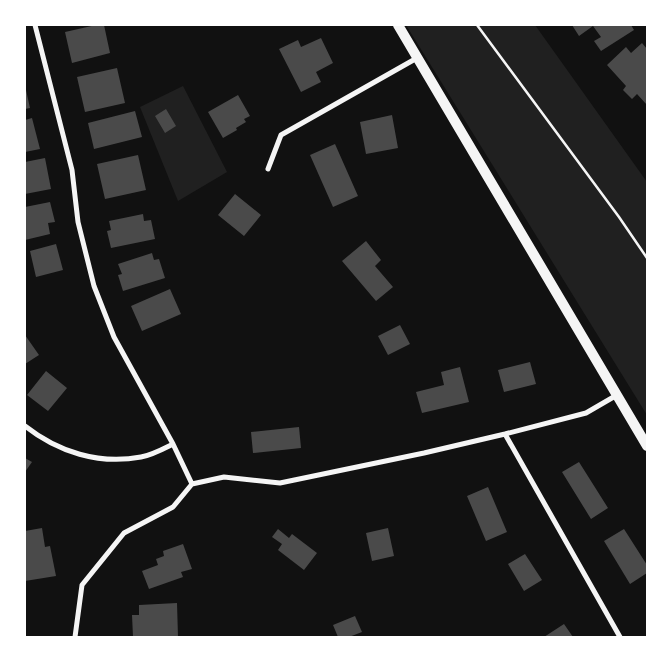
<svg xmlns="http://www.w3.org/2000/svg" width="672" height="662" font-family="'Work Sans',sans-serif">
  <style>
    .green { fill: #202020 }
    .building { fill: #4a4a4a }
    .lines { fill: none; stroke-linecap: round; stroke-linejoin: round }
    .path { stroke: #f5f5f5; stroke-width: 2.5 }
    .minor { stroke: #f5f5f5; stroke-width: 5 }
    .secondary { stroke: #f5f5f5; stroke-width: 10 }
  </style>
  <rect width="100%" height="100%" fill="#111"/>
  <path class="green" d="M406,25H535L647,182V415Z
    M183,86L227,172L178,201L140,107Z"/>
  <path class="building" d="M96,25H104L110,53L72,63L65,32Z
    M572,25H631L634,30L601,51L594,41L601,37L593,26L579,36Z
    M321,38L333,63L316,72L321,82L301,92L279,49L298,40L301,47Z
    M642,43L647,49V105L637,94L632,99L623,90L626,86L607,65L626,47L631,53Z
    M117,68L125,103L85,112L77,77Z
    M26,90L30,108L25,109V91Z
    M238,95L250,116L244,119L246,122L236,128L237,130L223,138L208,112Z
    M166,109L176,126L165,133L155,116Z
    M135,111L142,137L94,149L88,123Z
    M392,115L398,148L366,154L360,122Z
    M32,118L40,149L25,152V120Z
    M335,144L358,196L333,207L310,155Z
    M138,155L146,190L105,199L97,164Z
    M45,158L51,189L25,194V162Z
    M235,194L261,215L244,236L218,215Z
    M50,202L55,222L48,223L50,234L25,240V207Z
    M143,214L144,221L151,220L155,239L111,248L107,231L111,230L109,221Z
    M366,241L381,260L375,266L393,287L376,301L342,261Z
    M56,244L63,270L36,277L30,251Z
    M152,253L154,260L159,259L165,278L123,291L118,275L122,274L118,264Z
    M170,289L181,314L142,331L131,306Z
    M400,325L410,344L388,355L378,336Z
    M25,335L39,355L25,364Z
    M530,362L536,384L504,392L498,370Z
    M460,367L469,402L422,413L416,392L444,385L441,372Z
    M46,371L67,388L48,411L27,395Z
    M299,427L301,448L253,453L251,432Z
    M25,458L32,462L25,472Z
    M579,462L608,508L591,519L562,472Z
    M488,487L507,532L486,541L467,496Z
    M42,528L45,547L50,546L56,576L25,581V531Z
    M388,528L394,556L372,561L366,533Z
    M278,529L289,538L292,534L317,553L304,570L278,550L282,544L272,537Z
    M624,529L647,565V573L630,584L604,541Z
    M183,544L192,569L181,572L183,577L149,589L142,571L158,565L156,559L164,556L163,551Z
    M525,554L542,580L524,591L508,564Z
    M177,603L178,637H133L132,615H139V605Z
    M355,616L362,632L349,637H338L333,625Z
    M564,624L573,637H544Z"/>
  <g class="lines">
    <path class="path" d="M477,25L619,217L647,258"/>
    <path class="minor" d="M35,25L72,170L78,222L94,286L114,337L173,444L192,484
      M268,169L281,135L417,58
      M25,426C58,452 99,465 141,457C152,455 163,449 173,444
      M505,434L620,637
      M192,484L224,477L280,483L424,453L505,434L586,413L617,395
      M75,637L82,585L124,533L173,507L192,484"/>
    <path class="secondary" d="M398,25L647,446"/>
  </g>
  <rect width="672" height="662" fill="none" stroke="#ffffff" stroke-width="52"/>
</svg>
